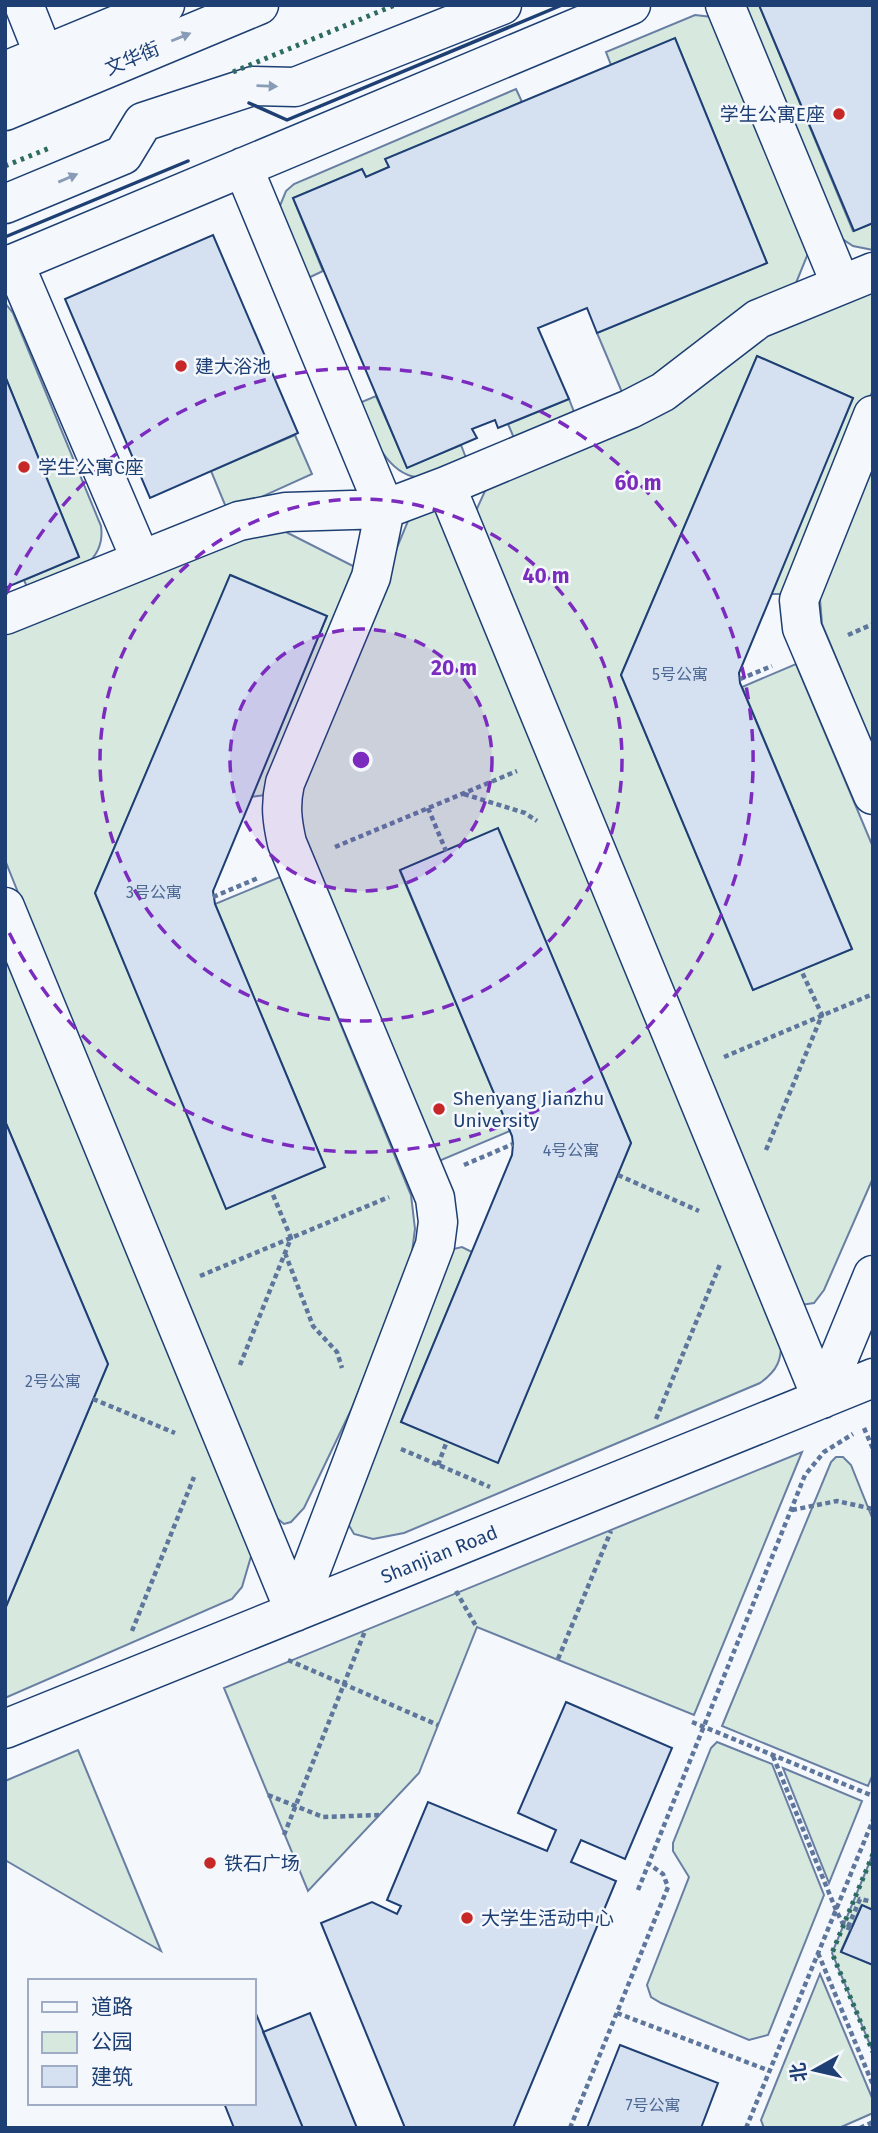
<svg xmlns="http://www.w3.org/2000/svg" width="878" height="2133" font-family="'Fira Sans','Noto Sans SC',sans-serif">
  <style>
    .green { fill: #d7e8df; stroke: #687fa3; stroke-width: 2 }
    .building { fill: #d5e0f0; stroke: #1d3f73; stroke-width: 2 }
    .lines { fill: none; stroke-linecap: round; stroke-linejoin: round }
    .minor-casing { stroke: #1d3f73; stroke-width: 41 }
    .path { stroke: #5e769c; stroke-width: 4.5; stroke-dasharray: 5 3.5; stroke-linecap: butt }
    .minor { stroke: #f4f7fb; stroke-width: 38 }
    .hedge { stroke: #2c6c60; stroke-width: 5; stroke-dasharray: 3.5 5; stroke-linecap: butt }
    .wall { stroke: #1d3f73; stroke-width: 3.5 }
    .oneway { fill: #889bb7 }
    .ring { fill: none; stroke: #7b2cbf; stroke-width: 3.5; stroke-dasharray: 12 9 }
    .poi-dot { fill: #c62828; stroke: #f4f7fb; stroke-width: 2.5 }
    .labels { text-anchor: middle; stroke-width: 5; stroke-linejoin: round; paint-order: stroke }
    .number-label { font-size: 16px; fill: #4b6792 }
    .street-label { font-size: 19px; fill: #1d3f73; stroke: #f4f7fb }
    .poi-label { font-size: 19px; fill: #1d3f73; stroke: #f4f7fb; text-anchor: start }
    .centre { fill: #7b2cbf; stroke: #f4f7fb; stroke-width: 3.5 }
    .ring-label { font-size: 21px; text-anchor: middle; font-weight: bold; fill: #7b2cbf; stroke: #f4f7fb; stroke-width: 5; stroke-linejoin: round; paint-order: stroke }
  </style>
  <rect width="100%" height="100%" fill="#f4f7fb"/>
  <path class="green" d="M745,5H759L853,231L873,223V250L853,246L841,238Z
    M695,15L712,17L809,251L796,283L624,397L597,333L767,263L675,39L611,65L606,52Z
    M516,89L522,102L386,160L389,167L366,177L362,169L293,198L323,271L304,280L279,208L286,191L294,184Z
    M873,284V390L789,588L781,594H770L853,398L757,356L621,675L753,990L852,949L742,687L796,664L873,847V1178L824,1290L814,1303L801,1305L475,513L485,491L746,337Z
    M5,303L13,313L101,526C107,569 60,578 29,592L24,580L79,557L5,376Z
    M376,396L407,467L461,445L468,463C455,467 440,475 426,477C388,482 370,430 357,404Z
    M569,399L576,417L516,443L508,424Z
    M295,435L312,474L228,512L211,471Z
    M873,462V747L822,624L819,587Z
    M432,508L440,514L781,1340C782,1360 777,1371 760,1383L404,1533L373,1539L354,1534L347,1522L453,1249L462,1247L472,1252L401,1422L498,1462L631,1143L498,829L400,871L510,1131L432,1164L298,841L294,795L408,521L415,512Z
    M282,530L357,568L265,795L250,797L327,616L231,575L95,893L227,1208L325,1167L215,904L280,877L411,1195L415,1229L411,1260L351,1410L304,1508L291,1522L284,1524L266,1509L5,860V633L244,532Z
    M5,936L252,1553L242,1587L232,1599L5,1698V1609L108,1364L5,1121Z
    M802,1452L694,1715L477,1627L419,1773L308,1891L224,1688Z
    M836,1457H843L851,1465L873,1520V1774L868,1786L722,1726L831,1462Z
    M717,1742L772,1764L824,1895L768,2035L749,2040L661,2003L651,1997L647,1985L689,1877L673,1851V1843L711,1748Z
    M78,1750L161,1951L5,1860V1781Z
    M783,1768L862,1801L829,1883Z
    M873,1854V1910L861,1906L841,1951L873,1965V2052L832,1953Z
    M820,1974L873,2100V2113L839,2128H764L761,2120Z"/>
  <path class="building" d="M759,5H873V223L854,231Z
    M675,38L767,263L597,333L587,308L538,328L569,399L498,428L495,420L472,429L477,438L407,468L293,198L362,169L366,177L389,167L385,159Z
    M213,235L298,433L150,498L65,299Z
    M757,356L853,398L739,673L740,683L852,949L753,990L621,675Z
    M5,376L79,557L5,588Z
    M230,575L327,616L213,891L215,904L325,1167L226,1209L95,893Z
    M498,828L631,1143L498,1463L401,1422L512,1155L513,1144L512,1136L400,870Z
    M5,1121L108,1364L5,1609Z
    M566,1702L672,1748L625,1859L581,1840L571,1862L616,1881L513,2128H405L321,1923L372,1902L397,1914L401,1906L387,1900L428,1802L547,1851L556,1830L518,1813Z
    M862,1905L873,1910V1965L841,1952Z
    M254,2009L303,2128H234L224,2103H254Z
    M310,2013L357,2128H303L263,2032Z
    M620,2045L718,2083L701,2128H587Z"/>
  <g class="lines">
    <g class="minor-casing">
      <path id="minor" d="M24,5L53,78
        M725,5L841,285
        M5,71L165,5
        M5,111L259,5
        M243,167L385,509L371,577L285,783C280,805 282,821 287,843L435,1198L438,1222L435,1245L295,1612
        M5,204L123,155L143,122L253,86L295,87L502,5
        M14,263L141,560
        M5,267L631,5
        M873,415L799,600L802,628L873,795
        M446,486L822,1399
        M5,615L239,521L286,512L385,509L446,486L630,409L663,392L758,319L873,272
        M5,907L295,1612
        M822,1399L873,1275
        M5,1729L873,1378"/>
    </g>
    <path class="path" d="M848,635L873,624
      M740,679L772,666
      M464,794L525,813L537,821
      M428,808L446,851
      M335,847L517,771
      M213,897L258,878
      M724,1057L873,994
      M766,1150L822,1015L801,970
      M464,1165L513,1144
      M618,1175L699,1211
      M285,1253L313,1326L337,1352L342,1368
      M200,1276L389,1197
      M240,1365L291,1238L271,1190
      M93,1399L175,1433
      M656,1419L721,1262
      M864,1428L873,1449
      M401,1449L490,1487
      M438,1465L447,1441
      M792,1510L837,1501L873,1509
      M456,1591L476,1626
      M132,1631L194,1477
      M558,1659L611,1531
      M288,1660L438,1725
      M692,1722L873,1796
      M773,1756L836,1910L844,1926L851,1929
      M268,1795L323,1817L379,1815
      M284,1835L365,1631
      M638,1890L805,1475L824,1452L853,1434
      M848,1927L860,1899L873,1902
      M818,1953L873,2085
      M617,2013L770,2071
      M570,2128L668,1887L663,1874L649,1864
      M746,2128L873,1820
      M860,2128L873,2122"/>
    <use href="#minor" class="minor"/>
    <path class="hedge" d="M233,72L395,5
      M5,166L52,147
      M873,1854L832,1953L873,2052"/>
    <path class="wall" d="M249,103L287,120L562,5
      M5,237L188,161"/>
  </g>
  <defs><path id="oneway-solid" d="M-6-.8H1V-3.2L6.5 0L1 3.2V.8H-6Z" transform="scale(1.75)"/></defs>
  <g class="oneway">
    <use href="#oneway-solid" transform="translate(181 37) rotate(-22)"/>
    <use href="#oneway-solid" transform="translate(267 86) rotate(2)"/>
    <use href="#oneway-solid" transform="translate(68 178) rotate(-23)"/>
  </g>
  <circle cx="361" cy="760" r="131" fill="#7b2cbf" fill-opacity=".12"/>
  <g class="ring">
    <circle cx="361" cy="760" r="131"/>
    <circle cx="361" cy="760" r="261"/>
    <path d="M6 594A392 392 0 1 1 6 926"/>
  </g>
  <g class="poi-dot">
    <circle cx="839" cy="114" r="7"/>
    <circle cx="181" cy="366" r="7"/>
    <circle cx="24" cy="467" r="7"/>
    <circle cx="439" cy="1109" r="7"/>
    <circle cx="210" cy="1863" r="7"/>
    <circle cx="467" cy="1918" r="7"/>
  </g>
  <g class="labels">
    <g class="number-label">
      <text x="680" y="680">5号公寓</text>
      <text x="154" y="898">3号公寓</text>
      <text x="571" y="1156">4号公寓</text>
      <text x="53" y="1387">2号公寓</text>
      <text x="653" y="2111">7号公寓</text>
    </g>
    <g class="street-label">
      <text transform="translate(132 58) rotate(-23)" y="7">文华街</text>
      <text transform="translate(439 1554) rotate(-22)" y="7">Shanjian Road</text>
    </g>
    <g class="poi-label">
      <text x="825" y="121" text-anchor="end">学生公寓E座</text>
      <text x="195" y="373">建大浴池</text>
      <text x="38" y="474">学生公寓C座</text>
      <text x="453" y="1105">Shenyang Jianzhu<tspan x="453" dy="22">University</tspan></text>
      <text x="224" y="1870">铁石广场</text>
      <text x="481" y="1925">大学生活动中心</text>
    </g>
  </g>
  <circle cx="361" cy="760" r="10" class="centre"/>
  <g class="ring-label">
    <text x="638" y="490">60 m</text>
    <text x="546" y="583">40 m</text>
    <text x="454" y="675">20 m</text>
  </g>
  <rect width="878" height="2133" fill="none" stroke="#1d3f73" stroke-width="14"/>
  <rect x="28" y="1979" width="228" height="126" fill="#f4f7fb" stroke="#9eadc5" stroke-width="2"/>
  <rect x="42" y="2002" width="35" height="10" fill="#f4f7fb" stroke="#9eadc5" stroke-width="2"/>
  <text x="91" y="2014" font-size="21" fill="#1d3f73">道路</text>
  <rect x="42" y="2032" width="35" height="21" fill="#d7e8df" stroke="#9eadc5" stroke-width="2"/>
  <text x="91" y="2049" font-size="21" fill="#1d3f73">公园</text>
  <rect x="42" y="2066" width="35" height="21" fill="#d5e0f0" stroke="#9eadc5" stroke-width="2"/>
  <text x="91" y="2084" font-size="21" fill="#1d3f73">建筑</text>
  <g transform="translate(815 2070) rotate(262)" stroke="#f4f7fb" stroke-width="5" paint-order="stroke">
  <path d="M0-5L12 26L0 18L-12 26Z" fill="#1d3f73"/>
  <text y="-10" font-size="19" font-weight="bold" text-anchor="middle" fill="#1d3f73">北</text>
  </g>
</svg>
